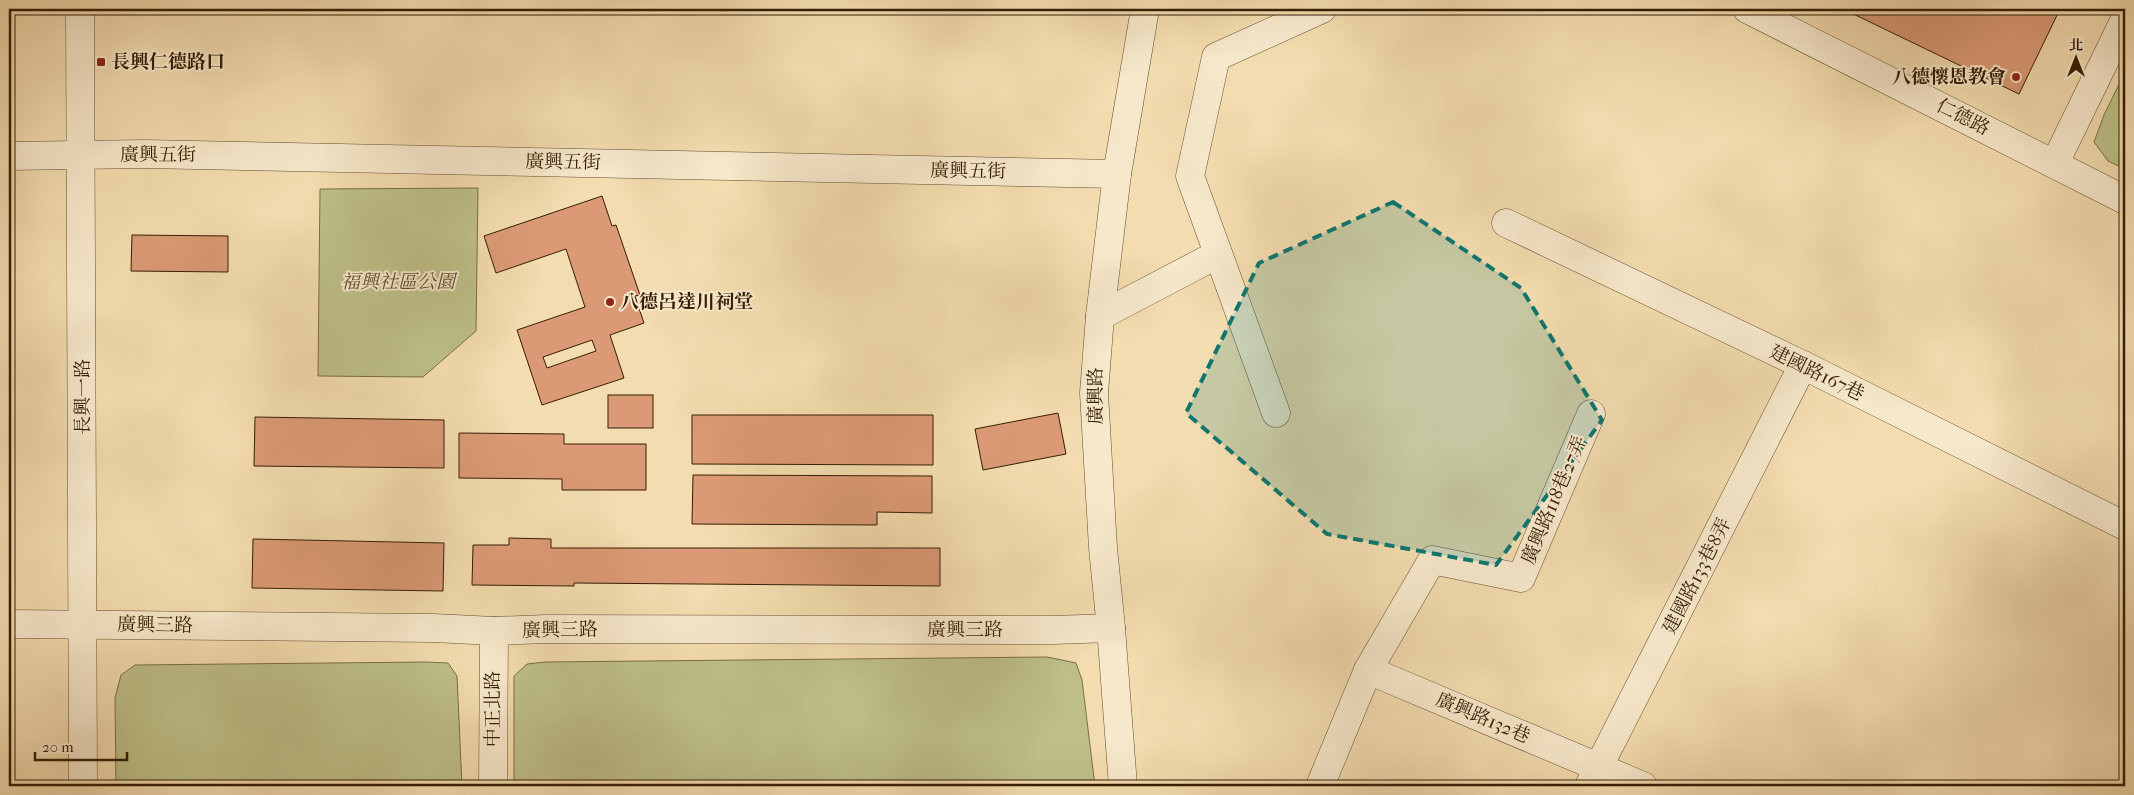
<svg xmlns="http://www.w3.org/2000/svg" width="2134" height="795" font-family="'IM FELL French Canon','Noto Serif TC',serif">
<rect width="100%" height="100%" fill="#f3dcaf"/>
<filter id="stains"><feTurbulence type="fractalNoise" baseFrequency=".004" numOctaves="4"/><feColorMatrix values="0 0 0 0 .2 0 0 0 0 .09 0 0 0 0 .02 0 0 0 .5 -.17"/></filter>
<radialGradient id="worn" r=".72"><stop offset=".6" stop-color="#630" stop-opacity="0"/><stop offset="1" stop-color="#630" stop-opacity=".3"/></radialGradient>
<g fill="#bebf88" stroke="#7a6e46">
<path d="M2125,72v97l-17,-8 -14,-19 10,-27z"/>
<path d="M478,188l-2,143 -53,46 -105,-1 2,-187z"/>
<path d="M1047,657l29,6 6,17 13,106h-581v-110l13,-12 18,-2z"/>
<path d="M425,662l23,1 9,13 5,110h-346l-1,-88 6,-23 14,-10z"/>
</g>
<g fill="#db9a75" stroke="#351e04" fill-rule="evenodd">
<rect x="9" y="9" width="3" height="113"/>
<path d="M1843,9h217l-41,85z"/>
<path d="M602,196l10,30 4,-1 24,70 -5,1 9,27 -34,12 14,43 -82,27 -25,-75 68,-23 -19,-58 -70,24 -12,-37zM592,340l4,11 -49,17 -4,-11z"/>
<path d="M132,235l96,1v36l-97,-1z"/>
<rect x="608" y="395" width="45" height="33"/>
<path d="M1058,413l8,41 -83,16 -8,-41z"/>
<path d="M692,415h241v50l-241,-1z"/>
<path d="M255,417l189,3v48l-190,-2z"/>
<path d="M459,433l105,1v10h82v46h-84v-11l-103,-1z"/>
<path d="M693,475l239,1v37l-55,-1v13l-185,-1z"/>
<path d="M509,538l42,1v9h389v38l-366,-3v3l-102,-1 1,-40h36z"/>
<path d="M253,539l191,4 -1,48 -191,-3z"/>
</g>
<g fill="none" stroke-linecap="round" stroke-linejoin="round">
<g stroke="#644e2f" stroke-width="29">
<g id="minor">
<path d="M80,9l3,777"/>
<path d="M1747,9l378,191"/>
<path d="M9,156l136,-2 972,20"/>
<path d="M2055,163l70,-144"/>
<path d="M1506,223l297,142 322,161"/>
<path d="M1100,316l118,-62"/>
<path d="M1276,413l-86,-237 26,-119 106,-48"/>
<path d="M9,624l425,4 60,3 52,-2 507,1 58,-2"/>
<path d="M1368,670l275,116"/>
<path d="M493,786l1,-155"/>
<path d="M1123,786l-12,-158 -8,-80 -9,-155 6,-77 17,-142 28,-165"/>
<path d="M1320,786l48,-116 64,-110 89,18 70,-164"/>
<path d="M1589,786l214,-421"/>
</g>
</g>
<use href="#minor" stroke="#f7e8cb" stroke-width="28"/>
</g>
<path fill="#0f766e" fill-opacity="0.2" stroke="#0f766e" stroke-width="4" stroke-dasharray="10 6" stroke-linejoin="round" d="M1393,202l128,86 81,132 -106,145 -169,-31 -141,-121 73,-150z"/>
<g fill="#8f2418" stroke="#f7e8cb" stroke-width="2">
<rect x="96" y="57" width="10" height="10" rx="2.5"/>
<circle cx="2016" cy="77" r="5"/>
<circle cx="610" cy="302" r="5"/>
</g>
<g text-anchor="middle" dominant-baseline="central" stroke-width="4" stroke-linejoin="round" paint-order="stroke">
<g font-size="19" font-weight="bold" fill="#351e04" stroke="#f7e8cb" text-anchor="start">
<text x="111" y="62">長興仁德路口</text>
<text x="2006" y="77" text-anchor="end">八德懷恩教會</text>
<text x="620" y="302">八德呂達川祠堂</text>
</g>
<g font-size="19" fill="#351e04" stroke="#f7e8cb">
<text transform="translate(1963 117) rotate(27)">仁德路</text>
<text x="158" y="155">廣興五街</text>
<text transform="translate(563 162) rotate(1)">廣興五街</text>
<text transform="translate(968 171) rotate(1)">廣興五街</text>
<text transform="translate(1817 373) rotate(26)">建國路167巷</text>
<text transform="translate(1096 396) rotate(-90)">廣興路</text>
<text transform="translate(83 397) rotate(-90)">長興一路</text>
<text transform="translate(1554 500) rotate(-67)">廣興路118巷27弄</text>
<text transform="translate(1697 576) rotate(-63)">建國路133巷8弄</text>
<text transform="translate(155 625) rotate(1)">廣興三路</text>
<text transform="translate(560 630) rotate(-1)">廣興三路</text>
<text x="965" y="630">廣興三路</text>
<text transform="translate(493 709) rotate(-90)">中正北路</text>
<text transform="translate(1483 718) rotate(23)">廣興路132巷</text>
</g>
<g font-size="19" font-style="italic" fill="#5e4e2c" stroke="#f7e8cb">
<text x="398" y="282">福興社區公園</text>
</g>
</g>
<rect width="2134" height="795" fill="none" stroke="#f3dcaf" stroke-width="30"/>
<rect x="10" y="10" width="2114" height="775" fill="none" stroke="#351e04" stroke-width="2.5"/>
<rect x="15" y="15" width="2104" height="765" fill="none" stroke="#351e04"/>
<g transform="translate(2076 58)" stroke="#f7e8cb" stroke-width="4" paint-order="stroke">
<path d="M0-4L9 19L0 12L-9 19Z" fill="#351e04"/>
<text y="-8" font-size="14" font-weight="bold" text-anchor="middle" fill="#351e04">北</text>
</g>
<path d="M35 752v8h92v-8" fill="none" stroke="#351e04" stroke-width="2.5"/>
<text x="42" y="752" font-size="15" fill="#351e04" stroke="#f7e8cb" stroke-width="4" paint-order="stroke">20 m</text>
<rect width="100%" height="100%" filter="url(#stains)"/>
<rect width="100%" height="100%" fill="url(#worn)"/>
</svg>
